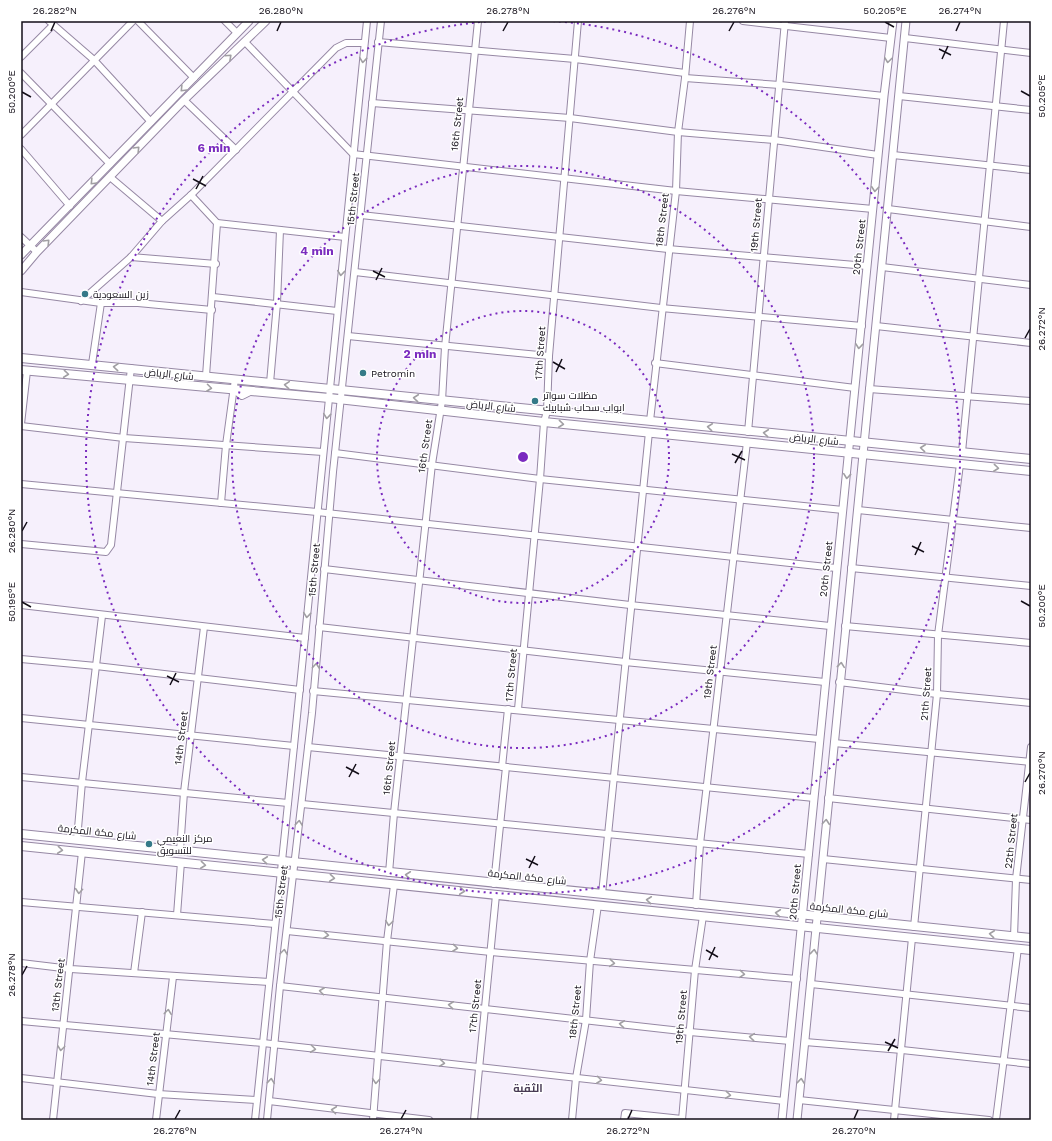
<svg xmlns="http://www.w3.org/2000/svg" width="1052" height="1141" font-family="'Work Sans',Cairo,sans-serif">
<rect width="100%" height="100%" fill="#f6f0fc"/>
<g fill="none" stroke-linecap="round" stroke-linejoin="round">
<g stroke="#9688a4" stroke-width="8">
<g id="minor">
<path d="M49,21l45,39 57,62"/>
<path d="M138,21l56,57"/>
<path d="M225,21l12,12"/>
<path d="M743,21l148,17"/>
<path d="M905,38l126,15"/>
<path d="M245,42l108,112 323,37 197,18"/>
<path d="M378,42l197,17 110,14"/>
<path d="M21,57l32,-32"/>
<path d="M21,73l89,91"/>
<path d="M685,78l95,7 104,11"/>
<path d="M899,96l132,14"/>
<path d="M184,100l52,50"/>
<path d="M372,103l198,15 108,14 96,8 104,15"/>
<path d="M21,135l112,-114"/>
<path d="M21,149l49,57"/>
<path d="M893,155l138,15"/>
<path d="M110,177l52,44"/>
<path d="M191,195l26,28 -11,153"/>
<path d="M888,209l143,18"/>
<path d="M361,215l307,34 199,17"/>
<path d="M217,223l128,14"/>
<path d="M21,237l16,15"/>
<path d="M131,257l85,7"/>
<path d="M882,267l149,18"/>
<path d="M355,272l306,36 201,18"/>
<path d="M21,292l80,11h37l74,7"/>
<path d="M213,297l124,14"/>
<path d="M81,301l50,-44 31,-36 29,-26 145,-147 10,-5h18"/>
<path d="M876,326l155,17"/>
<path d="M348,336l201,20"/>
<path d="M655,363l200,25"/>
<path d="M92,364l9,-61"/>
<path d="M270,383l7,-80 3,-73"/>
<path d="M869,389l162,12"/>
<path d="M234,390l8,6 10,-5"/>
<path d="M650,421l26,-230 2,-59 7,-54 5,-57"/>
<path d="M21,424l6,-53"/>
<path d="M21,426l103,12 199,14"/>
<path d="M748,432l37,-411"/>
<path d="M962,452l42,-431"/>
<path d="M335,453l205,26 303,31"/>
<path d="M21,484l296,28 519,56"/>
<path d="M221,503l5,-58 9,-66"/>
<path d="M858,510l173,18"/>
<path d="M21,544l85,8 5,-7 20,-177"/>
<path d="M851,568l180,18"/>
<path d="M324,569l306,36 200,21"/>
<path d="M21,605l284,33"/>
<path d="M845,626l186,17"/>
<path d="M319,627l306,35 200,20"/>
<path d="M21,659l75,7 204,24"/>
<path d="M839,682l98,12 94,9"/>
<path d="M313,691l506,48"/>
<path d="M518,709l22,-230 4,-57 3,-11 2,-55 29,-335"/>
<path d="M21,718l273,28"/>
<path d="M834,743l197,19"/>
<path d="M308,747l506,51"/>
<path d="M502,767l6,-58"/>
<path d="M21,777l267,26"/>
<path d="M828,798l203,22"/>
<path d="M302,804l507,50"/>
<path d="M77,840l5,-58 20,-166"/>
<path d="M180,851l4,-59 20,-165"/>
<path d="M823,859l208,21"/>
<path d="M389,873l5,-60 38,-349 10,-63 3,-54 33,-326"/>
<path d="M494,884l12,-117"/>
<path d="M602,894l47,-462"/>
<path d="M21,902l254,22"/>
<path d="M696,905l4,-61 47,-402"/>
<path d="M177,915l4,-53"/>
<path d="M914,927l23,-233 1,-59 22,-171"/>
<path d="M287,931l204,21 306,27"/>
<path d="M1014,937l2,-58 15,-132"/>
<path d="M21,963l50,6 198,13"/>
<path d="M134,973l8,-61"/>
<path d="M811,984l220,24"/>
<path d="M280,986l410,46 100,9"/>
<path d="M21,1021l242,22 521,58"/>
<path d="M805,1042l97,8 129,14"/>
<path d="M21,1078l137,16 99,6"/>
<path d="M799,1100l190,20"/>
<path d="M269,1101l160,19"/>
<path d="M53,1120l29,-268"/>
<path d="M156,1120l17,-143"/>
<path d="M255,1120l39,-374 73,-725"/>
<path d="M267,1120l13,-134 32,-273 21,-241 48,-451"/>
<path d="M373,1120l14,-179 7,-56"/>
<path d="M474,1120l22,-225"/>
<path d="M572,1120l4,-42 10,-58 4,-59 8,-56"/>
<path d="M624,1120l1,-7 57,6"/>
<path d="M682,1120l13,-150 8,-54"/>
<path d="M894,1120l18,-182"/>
<path d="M996,1120l22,-172"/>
</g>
</g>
<g stroke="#9688a4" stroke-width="9">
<g id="tertiary">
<path d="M21,255l228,-234"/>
<path d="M21,271l16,-19 147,-152 82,-79"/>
<path d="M782,1120l102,-1024 9,-75"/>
<path d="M797,1120l109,-1099"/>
</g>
</g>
<g stroke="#9688a4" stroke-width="10">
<g id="secondary">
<path d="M21,358l1010,101"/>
<path d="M21,370l308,28 215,24 487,49"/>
<path d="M21,834l1010,104"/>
<path d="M21,846l1010,104"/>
</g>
</g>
<use href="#minor" stroke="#fff" stroke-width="6"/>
<use href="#tertiary" stroke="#fff" stroke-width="7"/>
<use href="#secondary" stroke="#fff" stroke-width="8"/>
</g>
<defs><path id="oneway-chevron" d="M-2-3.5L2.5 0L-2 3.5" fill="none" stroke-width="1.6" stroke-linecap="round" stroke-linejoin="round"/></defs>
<g stroke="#a19fa3">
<use href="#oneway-chevron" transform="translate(229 57) rotate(-43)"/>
<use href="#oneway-chevron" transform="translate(363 60) rotate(96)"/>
<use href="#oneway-chevron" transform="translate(888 60) rotate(97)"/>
<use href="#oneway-chevron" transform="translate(183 89) rotate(134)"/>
<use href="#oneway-chevron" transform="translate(137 149) rotate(-46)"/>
<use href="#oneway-chevron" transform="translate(93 182) rotate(134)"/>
<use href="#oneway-chevron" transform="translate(875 189) rotate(95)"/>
<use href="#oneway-chevron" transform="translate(47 242) rotate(-46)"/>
<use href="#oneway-chevron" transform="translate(341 273) rotate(96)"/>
<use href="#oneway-chevron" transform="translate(859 346) rotate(96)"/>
<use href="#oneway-chevron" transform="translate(116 367) rotate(-175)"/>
<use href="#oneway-chevron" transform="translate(66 374) rotate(6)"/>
<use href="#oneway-chevron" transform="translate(287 385) rotate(-175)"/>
<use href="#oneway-chevron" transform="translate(209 388) rotate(7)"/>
<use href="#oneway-chevron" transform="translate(416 398) rotate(-174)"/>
<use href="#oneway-chevron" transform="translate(327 416) rotate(96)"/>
<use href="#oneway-chevron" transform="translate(561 424) rotate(6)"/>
<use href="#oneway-chevron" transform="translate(710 427) rotate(-174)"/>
<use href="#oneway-chevron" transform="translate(766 433) rotate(-174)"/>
<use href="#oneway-chevron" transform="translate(923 448) rotate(-174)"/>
<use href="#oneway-chevron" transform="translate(996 468) rotate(6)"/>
<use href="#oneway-chevron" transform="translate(847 476) rotate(96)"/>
<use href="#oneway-chevron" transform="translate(307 615) rotate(96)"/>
<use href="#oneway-chevron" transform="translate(841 665) rotate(-84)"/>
<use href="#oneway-chevron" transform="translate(316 666) rotate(-85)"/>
<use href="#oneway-chevron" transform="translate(826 822) rotate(-85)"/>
<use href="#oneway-chevron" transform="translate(299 823) rotate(-84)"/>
<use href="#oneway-chevron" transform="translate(60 850) rotate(6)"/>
<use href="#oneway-chevron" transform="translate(265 860) rotate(-174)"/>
<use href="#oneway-chevron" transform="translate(203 865) rotate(6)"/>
<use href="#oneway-chevron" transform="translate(408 875) rotate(-174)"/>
<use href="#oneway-chevron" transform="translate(332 878) rotate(6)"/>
<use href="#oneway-chevron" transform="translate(79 891) rotate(95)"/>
<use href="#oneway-chevron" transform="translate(462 891) rotate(6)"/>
<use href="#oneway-chevron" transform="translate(649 900) rotate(-174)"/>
<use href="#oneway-chevron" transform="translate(778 913) rotate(-174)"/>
<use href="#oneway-chevron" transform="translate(389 923) rotate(97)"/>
<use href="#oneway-chevron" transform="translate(992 934) rotate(-174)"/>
<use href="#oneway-chevron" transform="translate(326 935) rotate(6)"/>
<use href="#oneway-chevron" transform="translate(455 948) rotate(6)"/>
<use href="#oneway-chevron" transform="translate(284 952) rotate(-83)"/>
<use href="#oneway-chevron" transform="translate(814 952) rotate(-84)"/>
<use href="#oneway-chevron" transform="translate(612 963) rotate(5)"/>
<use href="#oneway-chevron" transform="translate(742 974) rotate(5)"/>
<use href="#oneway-chevron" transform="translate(322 991) rotate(-173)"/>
<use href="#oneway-chevron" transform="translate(451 1005) rotate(-174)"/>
<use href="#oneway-chevron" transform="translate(168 1012) rotate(-83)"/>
<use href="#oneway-chevron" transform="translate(622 1024) rotate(-174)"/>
<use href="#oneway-chevron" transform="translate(752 1037) rotate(-175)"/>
<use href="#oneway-chevron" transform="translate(61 1048) rotate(97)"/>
<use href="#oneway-chevron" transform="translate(313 1049) rotate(7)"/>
<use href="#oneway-chevron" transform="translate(442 1063) rotate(6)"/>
<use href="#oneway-chevron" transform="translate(599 1080) rotate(7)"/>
<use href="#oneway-chevron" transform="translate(271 1081) rotate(-84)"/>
<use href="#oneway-chevron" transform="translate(376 1081) rotate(94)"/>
<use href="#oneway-chevron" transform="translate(801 1081) rotate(-84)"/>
<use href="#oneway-chevron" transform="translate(728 1095) rotate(6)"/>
<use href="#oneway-chevron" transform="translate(334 1110) rotate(-173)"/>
</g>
<path fill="none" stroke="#130e18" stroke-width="1.5" d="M885,22l9,5M51,31l4,-9M277,31l4,-9M503,31l5,-9M729,31l5,-9M956,31l4,-9M939,49l12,6M942,59l6,-13M1021,91l9,5M22,92l9,5M193,179l13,7M196,189l7,-13M373,271l12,6M376,280l6,-12M1025,338l5,-9M553,362l12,7M556,372l6,-13M732,454l13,6M735,463l7,-12M22,531l5,-9M912,546l12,6M915,555l6,-13M1021,601l9,5M22,602l9,5M167,676l12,6M170,685l6,-12M346,767l13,7M349,777l7,-13M1025,782l5,-9M526,859l12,6M529,868l6,-12M706,950l12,7M709,960l6,-13M22,975l5,-9M885,1042l13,6M888,1051l7,-12M175,1119l5,-9M401,1119l5,-9M628,1119l4,-9M854,1119l4,-9"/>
<g fill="none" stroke="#7b2cbf" stroke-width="2" stroke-dasharray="2 4">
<circle cx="523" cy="457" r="146"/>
<circle cx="523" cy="457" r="291"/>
<path d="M553 21A437 437 0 1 1 493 21"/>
</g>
<g fill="#357a88" stroke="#fff" stroke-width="1.5">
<circle cx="85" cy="294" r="4"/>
<circle cx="363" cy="373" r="4"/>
<circle cx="535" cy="401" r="4"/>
<circle cx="149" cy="844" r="4"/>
</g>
<g text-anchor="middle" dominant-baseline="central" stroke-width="3" stroke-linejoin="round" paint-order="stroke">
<g font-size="10" fill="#130e18" stroke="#fff">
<text transform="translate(457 124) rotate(-84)">16th Street</text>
<text transform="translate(353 199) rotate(-84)">15th Street</text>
<text transform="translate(662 220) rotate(-83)">18th Street</text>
<text transform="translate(756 225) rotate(-85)">19th Street</text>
<text transform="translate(859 247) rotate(-84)">20th Street</text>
<text transform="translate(540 353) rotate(-86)">17th Street</text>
<text transform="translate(169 374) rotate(6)">شارع الرياض</text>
<text transform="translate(491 406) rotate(6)">شارع الرياض</text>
<text transform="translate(814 439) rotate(6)">شارع الرياض</text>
<text transform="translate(425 446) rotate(-82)">16th Street</text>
<text transform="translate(826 569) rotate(-84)">20th Street</text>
<text transform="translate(314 570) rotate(-85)">15th Street</text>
<text transform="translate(710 672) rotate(-83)">19th Street</text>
<text transform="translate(511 675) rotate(-85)">17th Street</text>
<text transform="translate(926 694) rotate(-86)">21th Street</text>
<text transform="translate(181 738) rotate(-83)">14th Street</text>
<text transform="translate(389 768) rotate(-84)">16th Street</text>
<text transform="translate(97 832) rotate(6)">شارع مكة المكرمة</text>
<text transform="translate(1011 841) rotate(-84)">22th Street</text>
<text transform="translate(527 877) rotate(6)">شارع مكة المكرمة</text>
<text transform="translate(281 892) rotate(-83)">15th Street</text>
<text transform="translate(795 892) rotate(-85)">20th Street</text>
<text transform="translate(849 910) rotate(6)">شارع مكة المكرمة</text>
<text transform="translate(58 985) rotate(-83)">13th Street</text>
<text transform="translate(475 1006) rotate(-84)">17th Street</text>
<text transform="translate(575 1012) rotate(-84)">18th Street</text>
<text transform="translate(681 1017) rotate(-85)">19th Street</text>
<text transform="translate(153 1059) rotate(-83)">14th Street</text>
</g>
<g font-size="10" fill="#130e18" stroke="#fff" text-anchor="start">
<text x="93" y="294">زين السعودية</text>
<text x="371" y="373">Petromin</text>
<text x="543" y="395">مظلات سواتر<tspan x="543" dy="12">ابواب سحاب شبابيك</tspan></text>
<text x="157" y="838">مركز النعيمي<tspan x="157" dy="12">للتسويق</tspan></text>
</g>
<g font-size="11" font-weight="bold" fill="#483b54" stroke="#fff">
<text x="528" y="1088">الثقبة</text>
</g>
</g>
<circle cx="523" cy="457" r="6" fill="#7b2cbf" stroke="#fff" stroke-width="2"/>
<g font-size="12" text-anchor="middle" font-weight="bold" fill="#7b2cbf" stroke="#fff" stroke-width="3" stroke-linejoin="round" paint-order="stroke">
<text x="214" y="152">6 min</text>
<text x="317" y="255">4 min</text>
<text x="420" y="358">2 min</text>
</g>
<rect width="1052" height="1141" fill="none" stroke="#ffffff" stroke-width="44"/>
<rect x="22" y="22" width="1008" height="1097" fill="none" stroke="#130e18" stroke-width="1.5"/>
<g font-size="10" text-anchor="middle" fill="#130e18">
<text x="55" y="14">26.282°N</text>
<text x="281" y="14">26.280°N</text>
<text x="508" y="14">26.278°N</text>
<text x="734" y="14">26.276°N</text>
<text x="885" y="14">50.205°E</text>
<text x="960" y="14">26.274°N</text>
<text transform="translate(11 92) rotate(-90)" y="4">50.200°E</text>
<text transform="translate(1041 96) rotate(-90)" y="4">50.205°E</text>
<text transform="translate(1041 329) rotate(-90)" y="4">26.272°N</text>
<text transform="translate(11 531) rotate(-90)" y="4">26.280°N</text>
<text transform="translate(11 602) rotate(-90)" y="4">50.195°E</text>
<text transform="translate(1041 606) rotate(-90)" y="4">50.200°E</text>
<text transform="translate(1041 773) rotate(-90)" y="4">26.270°N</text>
<text transform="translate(11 975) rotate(-90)" y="4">26.278°N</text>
<text x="175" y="1134">26.276°N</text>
<text x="401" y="1134">26.274°N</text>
<text x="628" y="1134">26.272°N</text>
<text x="854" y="1134">26.270°N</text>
</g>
</svg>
